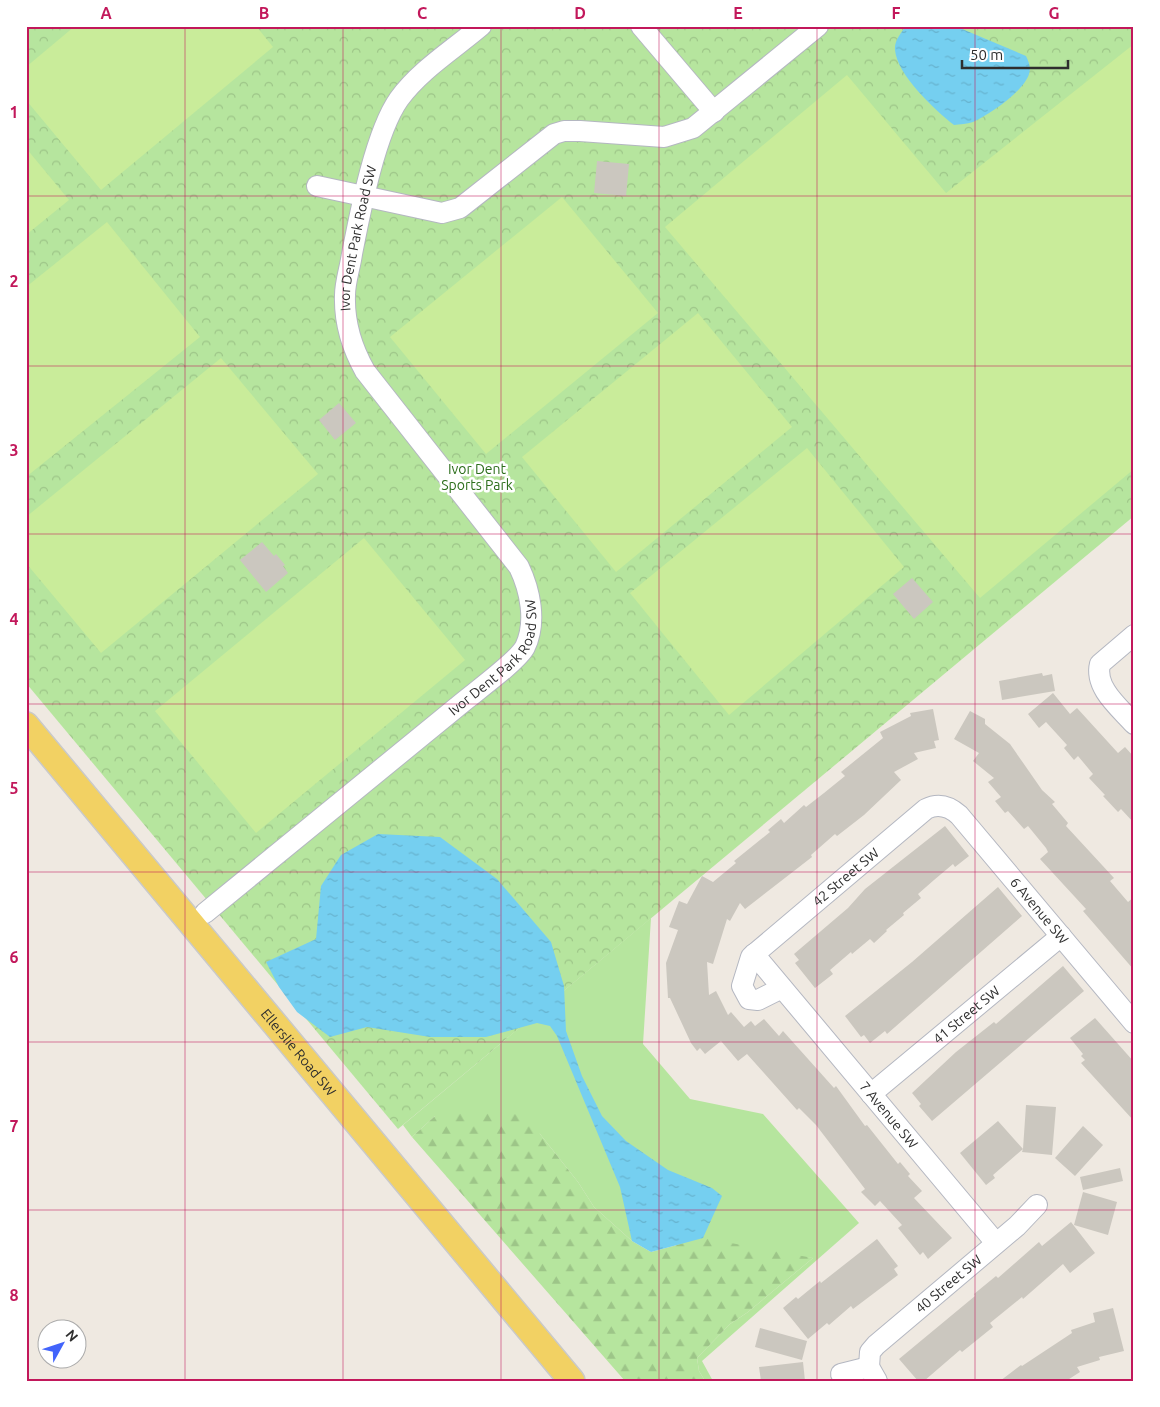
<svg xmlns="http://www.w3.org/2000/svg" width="1160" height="1407" font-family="Ubuntu,sans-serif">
<defs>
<pattern id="forest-firs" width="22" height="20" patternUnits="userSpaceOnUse" patternTransform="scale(1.25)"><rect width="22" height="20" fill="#b6e59e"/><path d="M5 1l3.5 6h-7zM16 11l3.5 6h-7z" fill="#9dc588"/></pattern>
<pattern id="park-crowns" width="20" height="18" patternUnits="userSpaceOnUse" patternTransform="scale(1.25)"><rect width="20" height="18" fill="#b6e59e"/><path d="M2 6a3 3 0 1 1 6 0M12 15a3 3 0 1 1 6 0" fill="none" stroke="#9dc588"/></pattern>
<pattern id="water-ripples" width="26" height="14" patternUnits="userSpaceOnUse" patternTransform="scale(1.25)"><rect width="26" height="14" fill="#75cff0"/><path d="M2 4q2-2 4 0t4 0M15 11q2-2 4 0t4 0" fill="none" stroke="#66b2ce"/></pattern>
</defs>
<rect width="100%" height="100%" fill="#efe9e1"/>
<path fill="#b6e59e" d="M651,918l-8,126 47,55 73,15 96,109 -157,138 11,20h-8l-6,-10 -2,-13 33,-34 18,-12 65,-54 -181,-17 -38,-34 -16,-25 -38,-48 -105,-18 -23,21 -9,-12z"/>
<path fill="url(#forest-firs)" d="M484,1109l31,5 25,20 38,48 16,25 38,34 19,11 52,-14 110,20 -65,54 -18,12 -33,34 2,13 6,10h-80l-213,-244 23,-21z"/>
<path fill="url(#park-crowns)" d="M26,26h1108v490l-736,613 -372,-446z"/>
<g fill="#c9ec9a">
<path d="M75,26h181l17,21 -172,143 -75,-90v-33z"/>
<path d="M1134,44v425l-154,129 -315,-371 182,-152 99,118z"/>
<path d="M26,148l43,52 -43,35z"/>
<path d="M562,197l96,116 -172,141 -96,-117z"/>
<path d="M107,222l93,115 -174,140v-190z"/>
<path d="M698,313l94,114 -176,145 -94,-115z"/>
<path d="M221,358l97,116 -217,179 -75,-90v-46z"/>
<path d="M807,448l97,119 -175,148 -99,-122z"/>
<path d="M364,538l101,122 -209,173 -101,-122z"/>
</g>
<g fill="url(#water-ripples)">
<path d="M906,26h49l71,30c3,6 5,12 3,18 -5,17 -40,41 -56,48 -6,2 -13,2 -19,3 -19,-15 -57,-50 -59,-75 -1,-9 6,-17 11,-24z"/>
<path d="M378,834l62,3 57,42 54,63 13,44 2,45 16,45 20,40 24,25 42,29 44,18 10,8 -19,42 -52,14 -19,-11 -12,-54 -63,-151 -7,-10 -13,-3 -51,14h-56l-63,-10 -37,10 -33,-25 -18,-25 -13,-25 50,-23 5,-53 20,-31z"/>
</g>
<g fill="#cbc7bf">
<path d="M597,161l32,3 -3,32 -32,-3z"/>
<path d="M339,403l17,20 -21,17 -16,-20z"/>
<path d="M262,542l12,14 2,-2 9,11 -2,1 5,7 -22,19 -26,-32z"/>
<path d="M912,578l21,24 -19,17 -21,-25z"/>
<path d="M1042,673l1,3 9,-2 3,17 -53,9 -3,-19z"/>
<path d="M1053,693l17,21 7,-6 41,45 7,-6 9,10v66l-13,-14 -3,3 -15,-16 2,-1 -16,-17 4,-4 -15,-18 -4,4 -10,-12 3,-3 -21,-23 -7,6 -11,-14z"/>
<path d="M933,709l6,31 -5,1 2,7 -22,5 4,6 -24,13 7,8 -37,35 -27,21 -2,-2 -24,21 1,2 -67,52 -5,-6 -10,18 -3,-2 -14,45 -6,-2 2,33 7,-4 12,24 3,-3 13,15 7,-6 4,5 9,-7 15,17 4,-5 51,57 2,-2 29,40 2,-1 31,39 2,-2 10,12 -2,2 14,15 -8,7 38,40 -24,21 -5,-7 -3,3 -22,-27 4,-3 -22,-24 -5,5 -14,-14 4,-3 -49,-64 -17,-17 -2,2 -50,-56 -9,7 -17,-20 -16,13 -5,-6 -3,3 -6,-8 -21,-45h-2l-2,-35 12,-33 -9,-3 10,-26 8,3 15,-28 11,6 23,-19 -2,-2 36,-29 -2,-2 13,-11 3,4 20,-18 2,2 18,-14 21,-17 -4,-4 42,-34 -3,-6 31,-16 -1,-3z"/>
<path d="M970,711l15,8v5l25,20 32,46 13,12 -3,2 16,19 -2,3 48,52 -4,3 18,21 6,-5v73l-51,-59 3,-2 -46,-50 8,-7 -2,-4 -18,-22 -4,3 -16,-18 -3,2 -10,-12 6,-4 -13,-15 6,-4 -21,-17 6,-8 -25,-14z"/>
<path d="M945,826l24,30 -14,11 -2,-3 -19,16 -16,14 3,4 -18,15 1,2 -18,15 1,1 -13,12 -4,-4 -18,15 -1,-2 -21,18 3,4 -18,14 -20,-25 4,-3 -5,-6 54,-46 17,-19z"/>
<path d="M998,887l24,29 -135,118 -2,-3 -15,12 -6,-8 -3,2 -16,-21 67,-54z"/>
<path d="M1063,966l21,25 -152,130 -13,-15 2,-2 -9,-11 44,-41 38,-30 2,2z"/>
<path d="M1095,1018l39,44v59l-53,-58 4,-3 -4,-4 2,-2 -13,-16z"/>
<path d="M1026,1105l30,2 -4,48 -30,-3 1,-3 -30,26 2,3 -9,7 -26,-32 38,-32 25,28z"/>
<path d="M1083,1126l20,19 -28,31 -20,-18z"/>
<path d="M1120,1168l3,13 -40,9 -3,-13z"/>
<path d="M1083,1192l34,10 -9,33 -34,-10z"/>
<path d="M1071,1222l24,31 -25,20 -7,-9 -40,35 -1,-2 -32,26 3,4 -31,25 -2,-2 -36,31h-6l-19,-22 76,-63 -1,-2 22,-18 2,2 41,-36 3,4z"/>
<path d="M877,1239l21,27 -4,3 4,6 -45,34 -2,-3 -22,19 -2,-2 -19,16 -25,-31 13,-11 2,2 22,-18 1,2z"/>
<path d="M1113,1308l11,43 -25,6 1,3 -23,7 3,5 -14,9h-66l21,-16 1,1 50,-33 -1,-3 24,-8 -2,-9z"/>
<path d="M760,1328l47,13 -5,19 -47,-13z"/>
<path d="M803,1362l2,19h-44l-2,-14z"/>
</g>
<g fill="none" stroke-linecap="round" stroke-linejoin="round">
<g stroke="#b4b7c1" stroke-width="22">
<g id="minor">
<path d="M641,26l73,86"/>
<path d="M317,186l125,27 18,-5 94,-74 10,-3h16l84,6 29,-9 125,-102"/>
<path d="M1134,635l-34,29c-6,24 20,44 34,60"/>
<path id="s1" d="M205,913c84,-69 168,-137 252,-206 15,-13 60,-45 68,-60 12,-25 5,-57 -6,-80l-154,-196c-13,-23 -21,-48 -20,-76 0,-13 5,-27 7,-41 8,-41 23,-121 47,-155 21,-29 55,-50 82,-73"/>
<path id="s2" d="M754,954l242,289"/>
<path id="s3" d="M782,988l-24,12 -9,-1 -7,-13 9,-29 175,-148c12,-6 23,-3 33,6l175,208"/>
<path id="s4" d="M871,1094l190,-158"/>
<path id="s5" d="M869,1367l1,-15 6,-7 141,-119 20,-21"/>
<path d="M841,1374l28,-7 8,14"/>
</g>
</g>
<g stroke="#c9c9c9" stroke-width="28">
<g id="major">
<path id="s6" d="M26,725l546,656"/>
</g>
</g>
<use href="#minor" stroke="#fff" stroke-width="20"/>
<use href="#major" stroke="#f2d163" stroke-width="25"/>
</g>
<path fill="none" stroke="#c2185b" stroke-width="1" stroke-opacity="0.55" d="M185,26v1355M343,26v1355M501,26v1355M659,26v1355M817,26v1355M975,26v1355M26,196h1108M26,366h1108M26,534h1108M26,704h1108M26,872h1108M26,1042h1108M26,1210h1108"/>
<g text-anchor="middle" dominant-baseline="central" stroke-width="5" stroke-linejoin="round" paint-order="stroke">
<g font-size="14" fill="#2e2e2e" stroke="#fff">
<text stroke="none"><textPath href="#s1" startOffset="886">Ivor Dent Park Road SW</textPath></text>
<text stroke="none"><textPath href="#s1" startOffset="391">Ivor Dent Park Road SW</textPath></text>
<text stroke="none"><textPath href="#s3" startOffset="205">42 Street SW</textPath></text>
<text stroke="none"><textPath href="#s3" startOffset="471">6 Avenue SW</textPath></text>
<text stroke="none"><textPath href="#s4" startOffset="124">41 Street SW</textPath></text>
<text stroke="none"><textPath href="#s6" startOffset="426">Ellerslie Road SW</textPath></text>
<text stroke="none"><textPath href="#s2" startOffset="210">7 Avenue SW</textPath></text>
<text stroke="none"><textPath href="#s5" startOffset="119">40 Street SW</textPath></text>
</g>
<g font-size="14" fill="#2c6e1b" stroke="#fff">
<text x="477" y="469">Ivor Dent<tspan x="477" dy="16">Sports Park</tspan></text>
</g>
</g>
<rect width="1160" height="1407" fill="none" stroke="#ffffff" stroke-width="55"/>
<g transform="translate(62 1344) rotate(50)"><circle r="24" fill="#ffffff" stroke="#ababab"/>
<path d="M0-4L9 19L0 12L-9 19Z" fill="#4264fb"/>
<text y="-8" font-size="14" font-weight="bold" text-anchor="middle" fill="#2e2e2e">N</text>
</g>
<path d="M962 60v8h106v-8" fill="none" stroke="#2e2e2e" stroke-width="2.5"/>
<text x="970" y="60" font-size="15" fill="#2e2e2e" stroke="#ffffff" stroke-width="4" paint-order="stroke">50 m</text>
<rect x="28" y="28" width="1104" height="1352" fill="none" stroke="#c2185b" stroke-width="2"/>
<g font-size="16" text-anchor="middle" font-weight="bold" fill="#c2185b">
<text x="106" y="19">A</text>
<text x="264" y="19">B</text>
<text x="422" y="19">C</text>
<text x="580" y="19">D</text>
<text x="738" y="19">E</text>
<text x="896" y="19">F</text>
<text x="1054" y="19">G</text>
<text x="14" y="118">1</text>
<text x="14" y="287">2</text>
<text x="14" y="456">3</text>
<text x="14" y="625">4</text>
<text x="14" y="794">5</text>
<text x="14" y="963">6</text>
<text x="14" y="1132">7</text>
<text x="14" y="1301">8</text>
</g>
</svg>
